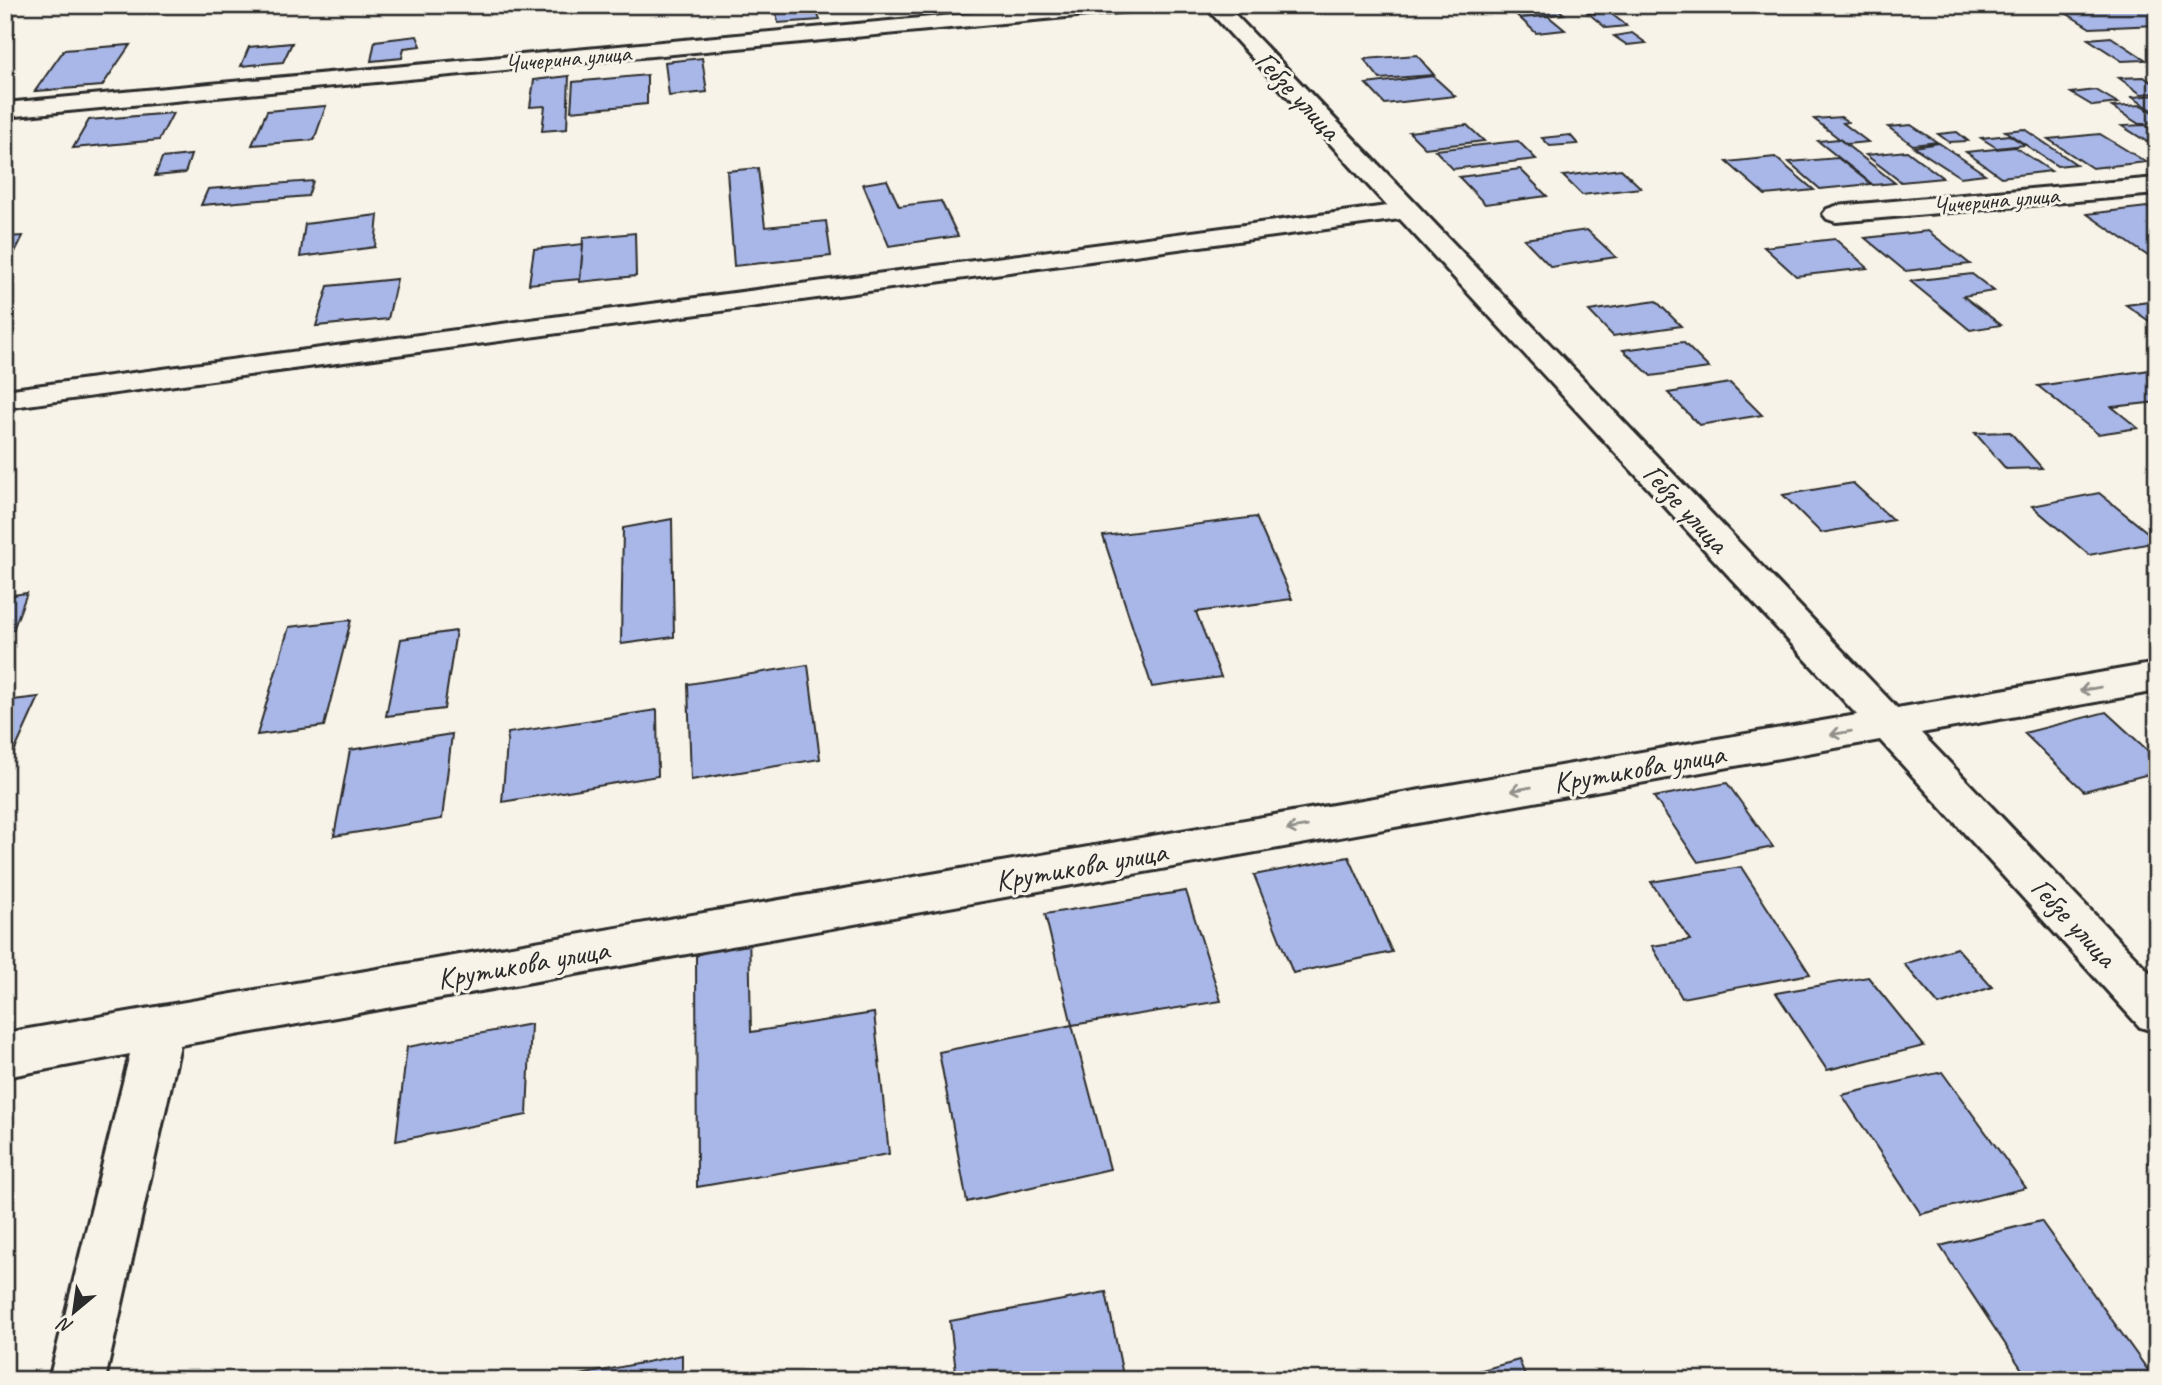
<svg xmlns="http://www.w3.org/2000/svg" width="2162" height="1385" font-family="Caveat,sans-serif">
<rect width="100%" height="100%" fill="#f7f3e8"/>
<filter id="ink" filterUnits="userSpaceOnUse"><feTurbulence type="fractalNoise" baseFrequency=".0143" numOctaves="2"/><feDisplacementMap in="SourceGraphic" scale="14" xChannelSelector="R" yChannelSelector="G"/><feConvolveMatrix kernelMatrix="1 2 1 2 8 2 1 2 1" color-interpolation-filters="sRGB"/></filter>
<g filter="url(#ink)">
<g fill="#a8b7e7" stroke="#2b2b2b" stroke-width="2">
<path d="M775,5h39l6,15 -42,3z"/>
<path d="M913,5h48l2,5 -45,4z"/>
<path d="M1505,5h48l11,9 -44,4z"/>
<path d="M1579,5h60l-53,6z"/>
<path d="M2139,5l18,10v10l-67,3 -34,-21z"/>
<path d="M1609,12l18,14 -21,2 -18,-15z"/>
<path d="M1548,16l17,14 -29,3 -16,-15z"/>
<path d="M1632,33l14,10 -19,2 -13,-9z"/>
<path d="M417,36l4,10 -17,2 -2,10 -31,3 4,-20z"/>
<path d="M2111,37l35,23 -24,1 -34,-22z"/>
<path d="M292,43l-9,19 -42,4 8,-19z"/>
<path d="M130,45l-28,41 -67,5 29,-41z"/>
<path d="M1417,55l17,20 -54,4 -16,-20z"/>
<path d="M702,58l5,34 -38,4 -4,-34z"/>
<path d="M647,75v29l-76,7 2,-29z"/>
<path d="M569,76l-2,53 -25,2 3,-25 -15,1 4,-27z"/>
<path d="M1433,76l22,20 -70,8 -19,-20z"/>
<path d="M2144,77l13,9v7l-16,1 -22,-16z"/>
<path d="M2096,90l22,13 -25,3 -22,-13z"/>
<path d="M2157,95v18l-25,-16z"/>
<path d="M2141,105l16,10v8l-18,1 -27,-17z"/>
<path d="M326,106l-12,34 -62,5 15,-34z"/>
<path d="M173,113l-14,27 -86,8 16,-28z"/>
<path d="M1841,117l7,5 -5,1 25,19 -22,2 -32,-25z"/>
<path d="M1467,125l17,16 -59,7 -16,-16z"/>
<path d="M1911,125l26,17 -24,3 -25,-18z"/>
<path d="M2145,125l12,7v16l-35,-22z"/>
<path d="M2024,129l52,35 -19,2 -52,-35z"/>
<path d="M1957,132l11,9 -19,1 -11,-8z"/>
<path d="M2100,134l46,28 -54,6 -44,-29z"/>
<path d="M1570,135l8,9 -28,2 -8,-8z"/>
<path d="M2009,135l16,10 -28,3 -16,-10z"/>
<path d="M1839,139l56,44 -22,2 -55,-44z"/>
<path d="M1518,141l18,18 -83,10 -18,-19z"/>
<path d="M1939,143l46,31 -25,3 -46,-30z"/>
<path d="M2015,147l36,24 -50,6 -35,-25z"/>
<path d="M1907,151l36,27 -42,4 -35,-27z"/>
<path d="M191,155l-6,18 -30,3 7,-18z"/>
<path d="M1775,157l39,33 -49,5 -38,-33z"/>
<path d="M1838,158l33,26 -51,5 -31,-27z"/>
<path d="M758,168l7,59 61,-6 5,35 -97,10 -7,-95z"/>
<path d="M1520,169l27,27 -62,8 -26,-27z"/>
<path d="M1621,169l20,19 -59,7 -19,-19z"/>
<path d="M887,180l12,26 42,-5 17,35 -69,10 -26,-62z"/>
<path d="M313,181l-5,15 -107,9 7,-16z"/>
<path d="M2147,207l10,7v41l-9,1 -61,-42z"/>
<path d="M378,215l-3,32 -75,10 5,-33z"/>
<path d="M1587,230l29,27 -65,10 -27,-28z"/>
<path d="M1928,231l42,33 -65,7 -40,-33z"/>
<path d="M635,233l1,43 -56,6 3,-44z"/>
<path d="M23,236l-18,36v-35z"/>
<path d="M1835,239l33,29 -72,8 -32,-29z"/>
<path d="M583,244l-3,35 -51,5 5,-35z"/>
<path d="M1972,274l22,17 -31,5 38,29 -31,5 -60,-49z"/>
<path d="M397,279l-9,40 -72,7 12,-40z"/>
<path d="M1656,301l25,25 -68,10 -24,-25z"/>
<path d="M2157,301v19l-8,1 -23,-16z"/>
<path d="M1683,342l26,26 -58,8 -28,-26z"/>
<path d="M2157,369v33l-45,5 26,21 -40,6 -60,-48z"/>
<path d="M1730,383l32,32 -63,10 -31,-32z"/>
<path d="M2010,432l32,36 -36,1 -31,-36z"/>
<path d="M1853,483l40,37 -72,13 -38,-38z"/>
<path d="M2099,493l58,47v2l-68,13 -57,-49z"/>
<path d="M1256,517l36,82 -96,13 25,65 -69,10 -49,-151z"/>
<path d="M672,519l2,118 -53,7 2,-116z"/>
<path d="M27,593l-14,37 -8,1v-35z"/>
<path d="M351,620l-27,106 -67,9 32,-108z"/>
<path d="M456,631l-12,78 -58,7 15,-77z"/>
<path d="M808,665l12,94 -129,21 -3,-96z"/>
<path d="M39,697l-34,75v-71z"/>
<path d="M657,710l1,66 -156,26 6,-69z"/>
<path d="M2106,712l51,47v13l-73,19 -60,-58z"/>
<path d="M452,734l-10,85 -108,17 16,-86z"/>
<path d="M1727,783l46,64 -75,15 -44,-65z"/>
<path d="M1349,857l43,95 -99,21 -39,-98z"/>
<path d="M1741,867l69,107 -128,24 -30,-52 38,-6 -39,-58z"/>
<path d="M1186,891l35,110 -149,24 -27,-111z"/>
<path d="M749,927l2,105 123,-19 15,141 -192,33 -1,-231z"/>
<path d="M1957,948l35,39 -53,18 -35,-41z"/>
<path d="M1868,977l56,69 -97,24 -51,-77z"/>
<path d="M531,1024l-4,91 -131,26 11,-94z"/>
<path d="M1072,1025l38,144 -143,33 -28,-150z"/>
<path d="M1942,1072l84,116 -105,26 -79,-119z"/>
<path d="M2041,1221l114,159h-126l-89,-134z"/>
<path d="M1106,1292l18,88h-167l-7,-59z"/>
<path d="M682,1355v25h-107v-4z"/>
<path d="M1519,1360l8,20h-82z"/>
</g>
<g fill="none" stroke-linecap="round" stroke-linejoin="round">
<g stroke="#2b2b2b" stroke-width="6">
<g id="minor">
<path d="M1061,5h79l-10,6 -1125,106v-14z"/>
<path d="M1204,5h22l671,703 260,-45v28l-236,42 236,247v52l-17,-5 -260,-287 -1700,305 -75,335h-56l81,-326 -125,23v-44l1852,-318 -457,-496 -1395,189v-18l1382,-184z"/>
<path d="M2157,178v16l-321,28 -9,-3 -4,-5 4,-5 9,-3z"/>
</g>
</g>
<use href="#minor" fill="#f7f3e8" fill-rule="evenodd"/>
</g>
<defs><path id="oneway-shaft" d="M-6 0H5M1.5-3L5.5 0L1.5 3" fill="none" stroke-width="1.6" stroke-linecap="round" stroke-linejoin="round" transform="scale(1.75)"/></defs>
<g stroke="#918f8a">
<use href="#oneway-shaft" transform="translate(2090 689) rotate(170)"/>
<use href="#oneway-shaft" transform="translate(1841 733) rotate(170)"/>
<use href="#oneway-shaft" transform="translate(1521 789) rotate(170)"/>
<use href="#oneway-shaft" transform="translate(1297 828) rotate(170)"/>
</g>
</g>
<g text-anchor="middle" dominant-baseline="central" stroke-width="6" stroke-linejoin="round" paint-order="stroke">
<g font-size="24" fill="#2b2b2b" stroke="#f7f3e8">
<text transform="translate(568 58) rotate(-5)">Чичерина улица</text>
<text transform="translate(1996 200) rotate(-5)">Чичерина улица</text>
</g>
<g font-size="30" fill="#2b2b2b" stroke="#f7f3e8">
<text transform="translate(1298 95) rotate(47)">Гебзе улица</text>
<text transform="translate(1686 508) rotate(47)">Гебзе улица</text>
<text transform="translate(1639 768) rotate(-10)">Крутикова улица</text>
<text transform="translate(1081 866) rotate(-10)">Крутикова улица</text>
<text transform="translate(2074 922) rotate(47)">Гебзе улица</text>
<text transform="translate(523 964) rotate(-10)">Крутикова улица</text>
</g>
</g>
<rect width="2162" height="1385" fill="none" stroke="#f7f3e8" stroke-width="28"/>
<rect x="14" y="14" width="2134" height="1357" fill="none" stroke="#2b2b2b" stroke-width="2.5" filter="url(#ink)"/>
<g transform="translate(74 1312) rotate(209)" stroke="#f7f3e8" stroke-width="5" paint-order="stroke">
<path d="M0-5L12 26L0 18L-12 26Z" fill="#2b2b2b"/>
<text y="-10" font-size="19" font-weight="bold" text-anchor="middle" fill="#2b2b2b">N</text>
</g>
</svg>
